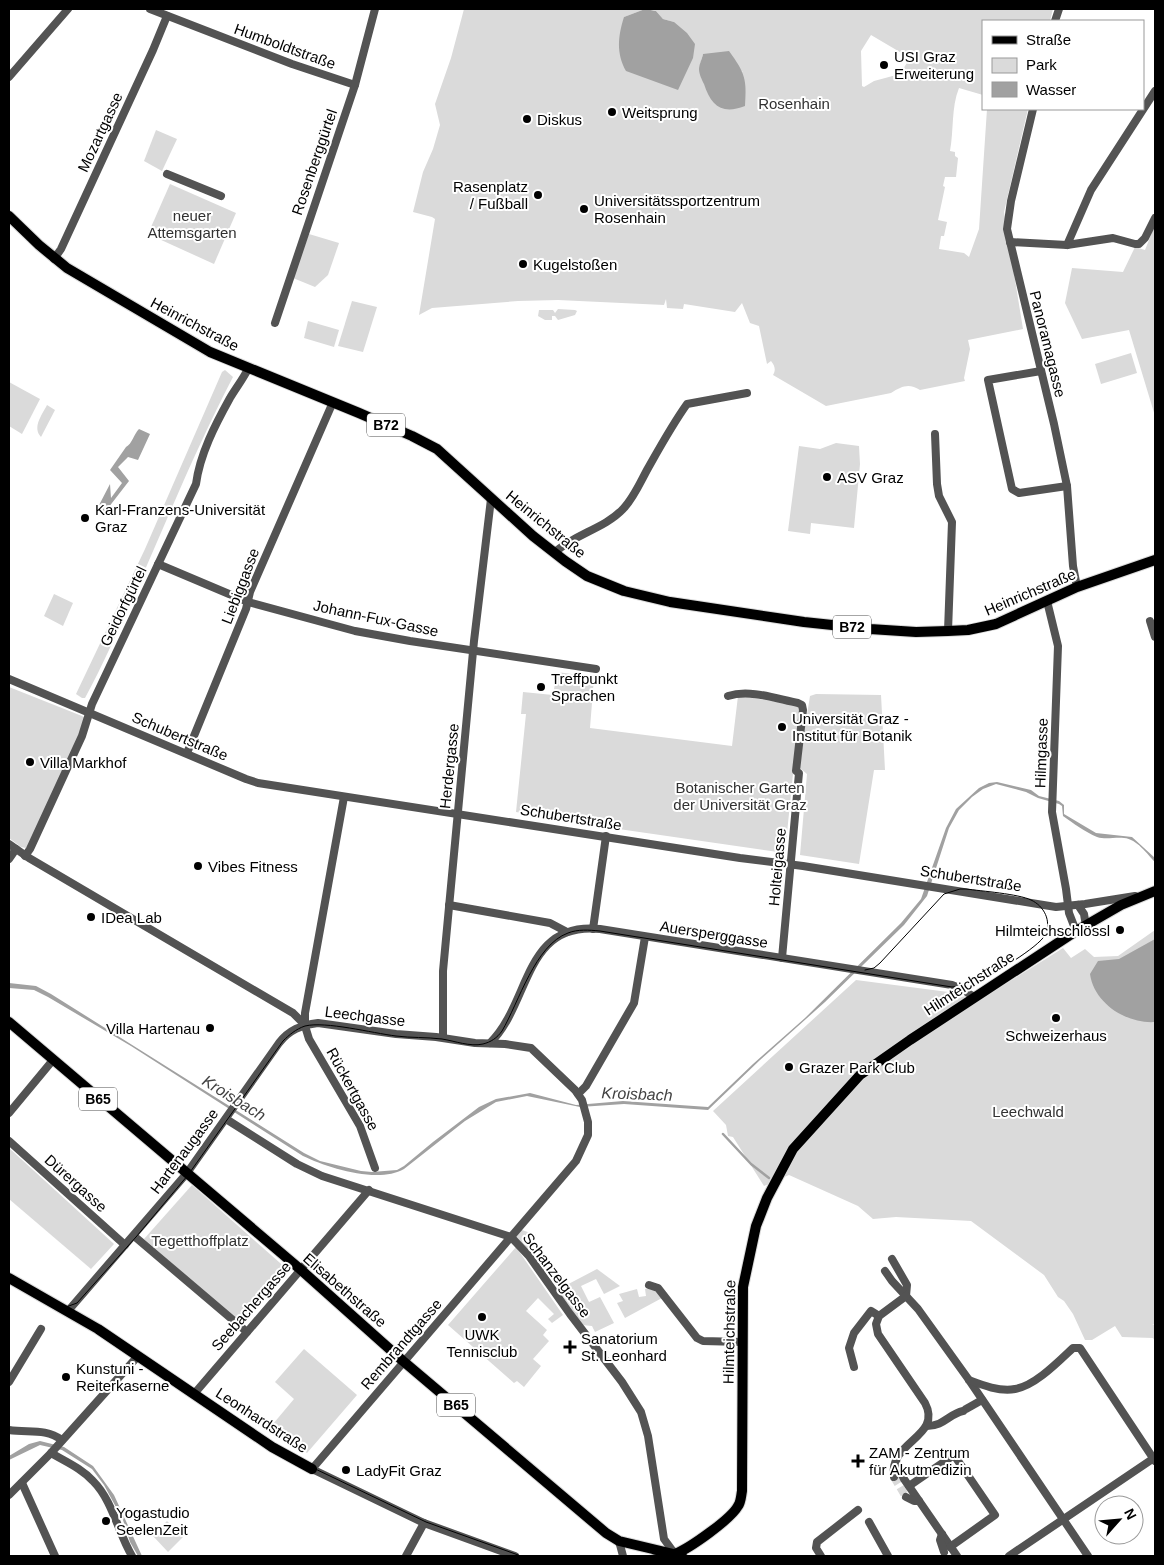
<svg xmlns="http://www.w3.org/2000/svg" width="1164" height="1565" font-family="Helvetica,sans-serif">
<rect width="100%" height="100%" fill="#fff"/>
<g fill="#dadada" fill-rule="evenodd">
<path d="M464,9h181l-21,8 50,5 -11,-3 -7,-8 -6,-2h403l-3,12h-67v74l-24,-7c-8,20 -5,42 -9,63l5,1v4l3,2 -2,19h-11l-2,9 2,1 -7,33 9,2 -3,14h-3l-2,13 25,4 5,4 10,-28 8,-120h41l-24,103 19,117 -55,11 2,9 -6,29 1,3 -45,9c-11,-7 -18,-4 -29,3l-65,13 -53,-31c3,-5 2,-9 -2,-14l-4,3 -8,-38 -9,-3 -8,-20 -7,9 -51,-8 -1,5 -16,-1 -1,-9 -2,6 -106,-5 -40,1 -86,7 -13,7 16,-96 -3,-2 -19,-5 10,-40 10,-23 7,-24 -5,-21 16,-46zM871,35l39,23 -10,16 -26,7 -10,6 -2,-1 -1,-35zM703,54l40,18 -44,-3z"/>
<path d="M156,130l21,9 -15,32 -18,-10z"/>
<path d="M170,184l66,29 -22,51 -66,-30z"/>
<path d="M1155,225v191l-26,-86 -47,9 -17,-36 7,-35 51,4 12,-25 10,3z"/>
<path d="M309,234l30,9 -11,32 -13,12 -22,-9z"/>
<path d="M352,301l25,6 -14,45 -25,-6z"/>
<path d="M558,309l17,1 2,1 -2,4 -17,5 -3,-4h-3v4h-7l-7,-4 1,-6h14l2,3z"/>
<path d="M308,321l31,9 -5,17 -30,-9z"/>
<path d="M1131,353l6,20 -36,11 -6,-20z"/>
<path d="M225,370l8,7c-38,73 -69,150 -102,225 -15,32 -29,65 -46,96h-3l-6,-4 69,-145 77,-177z"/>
<path d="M9,382l31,17 -18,35 -13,-8z"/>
<path d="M47,405l8,5 -14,27c-9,-10 1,-22 6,-32z"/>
<path d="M836,443l23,3 1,18 -6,64 -43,-5 -1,11 -22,-3 11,-85 21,3z"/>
<path d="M54,594l19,9 -10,23 -19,-10z"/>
<path d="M557,672l37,5 -4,51 142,18 6,-50 62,9 -15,148 -201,-29 -68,-12 10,-98h-5l2,-22 30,3z"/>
<path d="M9,687l73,29 6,4 -58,129 -9,-2 -12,-9z"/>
<path d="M816,694l65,1 4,75h-11l-15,94 -59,-9 7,-81 -7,-6 3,-29 7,-43z"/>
<path d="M1155,930v394h-3l3,1v16l-2,-3 -31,-1 -7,-11 -23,14h-7l-12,-26 -9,-13 -6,-4 -14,-22 -73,-54 -75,-4 -23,2 -15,-13 -69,-31 -25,11 -31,-49 -5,-1 -2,-11 -13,-14 143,-131 100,13 5,4 35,-7 67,-42 8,10 14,-9 9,8 24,-1z"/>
<path d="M9,1148l105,96 -23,25 -82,-70z"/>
<path d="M192,1185l96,85 -48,53 -96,-84z"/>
<path d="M522,1230l14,5v11l-7,8 -16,-17 4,-5z"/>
<path d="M516,1247l47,68 -11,8 -4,-4 6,-5 -16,-16 -12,13 21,19 -4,5 6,6 -16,18 8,7 -17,21 -7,-6 -3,2 -66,-58z"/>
<path d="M597,1269l23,17 -16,8 -8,-15 -15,7 8,16 11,-5 14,26 -19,9 -3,-6 -10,-1 -25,-35z"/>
<path d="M651,1288l6,2 5,8 -37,20 -8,-15 6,-2 -4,-7 18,-5 2,8 7,-1 -1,-7z"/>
<path d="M304,1349l53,46 -50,58 -34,-29 21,-25 -19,-17z"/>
<path d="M167,1521l16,16 -15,15 -15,-16z"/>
</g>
<g fill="#a1a1a1">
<path d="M645,9l11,2 7,8 11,3 13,11 8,11 -2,14 -15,32 -52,-19c-10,-18 -8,-35 -2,-54z"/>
<path d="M729,51c16,22 18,28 16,55 -23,9 -34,0 -41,-22 -2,-4 -5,-10 -5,-15 0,-4 3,-10 4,-15z"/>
<path d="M139,429l11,5 -12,26 -10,-3 -10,10 11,14 -24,31 -8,-3 13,-25 1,14 11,-15 -12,-13 16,-23c6,-3 8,-13 13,-18z"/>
<path d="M997,782l34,8 8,6 20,5 5,4v9l32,19 36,4 23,21v4c-8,-8 -18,-23 -31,-24 -10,-1 -18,2 -27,-1 -12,-5 -24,-14 -34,-21l-1,-10 -3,-2 -21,-6 -12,-6 -30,-8 -13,5 -11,8 -13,13 -10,18 -22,68 -23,29 -79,77 -65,58 -52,50 -84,-6 -44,3 -53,-11 -31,6 -31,19 -61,48c-26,15 -76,-1 -101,-13l-172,-110 -83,-49 -14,-7 -25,-2v-5l27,3 15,8 253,159 16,8 41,10 11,1 25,-2 7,-4 29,-24 46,-35 17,-8 34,-6 46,12 47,-4 85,6 45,-43 52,-46 96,-95 20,-24 25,-71 10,-19 23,-21 10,-5z"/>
<path d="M1155,939v83c-29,2 -61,-19 -65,-48l8,-13 21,-2z"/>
<path d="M40,1441l24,6 29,19 21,29 28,61h-4l-8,-14 -7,-22 -19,-35 -12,-16 -30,-19 -22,-5 -31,15v-4l20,-12z"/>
</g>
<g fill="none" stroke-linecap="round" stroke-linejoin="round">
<path stroke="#a1a1a1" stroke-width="2.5" d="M723,1134l28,30 18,14"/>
<path stroke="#d9d9d9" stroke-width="8" stroke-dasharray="8 4" stroke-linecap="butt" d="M894,1477l12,20"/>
<g stroke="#dbdbdb" stroke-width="12">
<g id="major">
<path d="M9,216l30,29 28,23 143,84 149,61 53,23 25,13 96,87 32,25 22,15 37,15 46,11 134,20 66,7 46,3 32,-1 20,-1 28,-6 81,-37 78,-27"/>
<path d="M9,1022l291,247 103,92 203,172 13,8 63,15"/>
<path d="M9,1278l89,51 174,118 40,22"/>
<path d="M675,1554c15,-6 56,-35 63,-48 3,-4 3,-10 4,-15l1,-204 13,-61 11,-28 26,-49 67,-74 50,-35 166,-109 45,-26 34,-14"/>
</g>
</g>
<g stroke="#535353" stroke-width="8">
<path d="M150,9l142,55 63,21"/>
<path d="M1055,21l4,-12"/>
<path d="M9,77l59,-68"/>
<path d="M1033,109l-22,92 -4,28 47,195 13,62 6,80 4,21"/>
<path d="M167,174l54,22"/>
<path d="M1010,242l57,3 46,-7 22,6h4l6,-6 10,-20"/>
<path d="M1067,245l24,-55 64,-99"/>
<path d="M54,259l7,-10 92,-199 14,-34"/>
<path d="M275,323l80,-238 20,-76"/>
<path d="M1041,371l-53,9 24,109 7,4 48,-7"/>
<path d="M935,434l2,50 2,12 13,26 -4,109"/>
<path d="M554,553c20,-19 50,-24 69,-44 10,-10 17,-26 24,-39 13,-23 25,-45 40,-66l60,-11"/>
<path d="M158,564l90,38 107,29 55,10 186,28"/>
<path d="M1047,601l11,45 -6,166 14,77 3,24 7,18"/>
<path d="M1150,621l5,16"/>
<path d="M9,679l237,100 12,4 482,75 63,8 253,41 29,-3 50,-8"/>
<path d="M728,696c22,-7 49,3 70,7l4,2 1,5 -7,61 3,2 -17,185"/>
<path d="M187,753l59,-144 4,-17 83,-190"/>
<path d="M344,797l-39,216v13l4,13 51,87 15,42"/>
<path d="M9,844l20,14 264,155 12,12"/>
<path d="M25,856l5,-7 52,-113 10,-32 104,-220c4,-30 19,-59 34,-86 6,-10 13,-19 18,-29"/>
<path d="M9,859l7,-10"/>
<path d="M449,905l101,18 17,9"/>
<path d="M1078,905l6,9 2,12"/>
<path d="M593,929l13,-93"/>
<path d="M443,1037v-66l31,-330 17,-142"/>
<path d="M490,1043c41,-40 33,-122 110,-114l352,56 10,4 12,8"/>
<path d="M578,1094l8,-8 48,-83 11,-66"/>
<path d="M9,1113l44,-53"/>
<path d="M226,1119l71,45 25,12 189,61 18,19 41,58 52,68 19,30 7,24 16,103 11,15"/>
<path d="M9,1141l116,104"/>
<path d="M134,1236l113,96"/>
<path d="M892,1259l15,26 -1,11"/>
<path d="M885,1271l7,10 26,28 51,71 119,176"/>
<path d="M649,1285l9,3 39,50 6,3 39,1"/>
<path d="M68,1311l119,-138 92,-130c10,-13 22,-18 39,-20l78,11 40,3 39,6 30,1 26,4 44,42 7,10 6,22v13l-12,26 -264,308 112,54 91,33"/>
<path d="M854,1367l-5,-19 5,-15 17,-22 8,5"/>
<path d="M969,1380c13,5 31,12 46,9 20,-3 44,-28 58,-41h7l75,113"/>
<path d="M9,1382l32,-53"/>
<path d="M194,1394l175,-204"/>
<path d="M966,1409l16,-9"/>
<path d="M927,1426c17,0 22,-12 36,-15"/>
<path d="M9,1430c20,3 36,-2 53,10"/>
<path d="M51,1453c15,9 30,15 42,28 20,20 25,52 39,75"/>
<path d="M896,1462l8,17 53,77"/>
<path d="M894,1477c-6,-36 49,-40 31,-74l-47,-69 -2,-10 3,-8 27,-20"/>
<path d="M22,1483l33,73"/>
<path d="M909,1486l45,-31 41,60 -45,32"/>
<path d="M9,1495l42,-42 87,-97"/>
<path d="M906,1497l8,4h5"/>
<path d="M869,1522l19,34"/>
<path d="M942,1534l-2,6 4,12"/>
<path d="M619,1541l4,15"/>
<path d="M406,1556l18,-33"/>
<path d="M821,1556l-5,-8 1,-6 41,-32"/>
<path d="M1009,1556l145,-98"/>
</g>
<use href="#major" stroke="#000" stroke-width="10"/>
<g stroke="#000" stroke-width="1">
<path d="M9,1276l91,52 172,117 35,20 119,57 95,34"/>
<path d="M56,1306l10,1 11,-4 59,-66 52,-62 95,-134c6,-6 13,-12 22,-15 21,-5 67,7 91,10 15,2 30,1 46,3 13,2 28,8 41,5 8,-2 14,-6 19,-13 17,-29 33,-86 66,-98 10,-4 21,-3 32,-2l352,56c9,-1 18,-2 27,-6 13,-6 60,-34 66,-46 7,-14 -1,-29 -14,-35 -12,-6 -50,-9 -65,-11h-6l-16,5 -64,69 -6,5 -9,2"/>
<path d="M648,1556l24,-4 15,4"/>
</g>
</g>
<g fill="#000" stroke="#fff" stroke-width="2">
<circle cx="884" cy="65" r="5"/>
<circle cx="612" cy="112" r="5"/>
<circle cx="527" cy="119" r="5"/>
<circle cx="538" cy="195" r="5"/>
<circle cx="584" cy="209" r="5"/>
<circle cx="523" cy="264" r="5"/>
<circle cx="827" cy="477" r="5"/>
<circle cx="85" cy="518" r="5"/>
<circle cx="541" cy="687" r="5"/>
<circle cx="782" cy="727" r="5"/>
<circle cx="30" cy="762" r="5"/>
<circle cx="198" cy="866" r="5"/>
<circle cx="91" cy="917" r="5"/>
<circle cx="1120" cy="930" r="5"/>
<circle cx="1056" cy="1018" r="5"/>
<circle cx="210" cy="1028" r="5"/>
<circle cx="789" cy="1067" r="5"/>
<circle cx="482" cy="1317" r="5"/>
<path d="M567.5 1339.5h5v5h5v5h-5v5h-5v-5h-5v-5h5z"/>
<circle cx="66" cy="1377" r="5"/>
<path d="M855.5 1453.5h5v5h5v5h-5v5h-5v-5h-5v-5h5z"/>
<circle cx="346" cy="1470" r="5"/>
<circle cx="106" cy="1521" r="5"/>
</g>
<g text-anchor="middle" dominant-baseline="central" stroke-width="4" stroke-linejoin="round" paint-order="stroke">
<g fill="#fff" stroke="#4c4c4c" stroke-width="1">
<rect x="367" y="413.5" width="38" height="23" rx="4"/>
<rect x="833" y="615.5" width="38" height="23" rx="4"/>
<rect x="79" y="1087.5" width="38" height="23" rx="4"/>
<rect x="437" y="1393.5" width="38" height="23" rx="4"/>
</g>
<g font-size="14" font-weight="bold" fill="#000">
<text x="386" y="425">B72</text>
<text x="852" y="627">B72</text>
<text x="98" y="1099">B65</text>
<text x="456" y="1405">B65</text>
</g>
<g font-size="15" fill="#000" stroke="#fff">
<text transform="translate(285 46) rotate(20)">Humboldtstraße</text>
<text transform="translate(100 132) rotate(-65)">Mozartgasse</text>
<text transform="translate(314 162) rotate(-71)">Rosenberggürtel</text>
<text transform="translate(195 324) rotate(28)">Heinrichstraße</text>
<text transform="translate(1048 344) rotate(76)">Panoramagasse</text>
<text transform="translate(546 524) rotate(39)">Heinrichstraße</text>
<text transform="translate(240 586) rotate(-69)">Liebiggasse</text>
<text transform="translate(1030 592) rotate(-23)">Heinrichstraße</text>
<text transform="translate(123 606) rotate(-64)">Geidorfgürtel</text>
<text transform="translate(376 618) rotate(12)">Johann-Fux-Gasse</text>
<text transform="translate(180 736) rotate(23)">Schubertstraße</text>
<text transform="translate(1041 753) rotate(-88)">Hilmgasse</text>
<text transform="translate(449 766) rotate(-84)">Herdergasse</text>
<text transform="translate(571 817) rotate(9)">Schubertstraße</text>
<text transform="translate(777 867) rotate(-85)">Holteigasse</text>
<text transform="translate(971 878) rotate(9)">Schubertstraße</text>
<text transform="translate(714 934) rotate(9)">Auersperggasse</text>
<text transform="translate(969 983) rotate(-33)">Hilmteichstraße</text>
<text transform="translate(365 1016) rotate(7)">Leechgasse</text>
<text transform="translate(353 1089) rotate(61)">Rückertgasse</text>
<text transform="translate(184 1151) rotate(-53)">Hartenaugasse</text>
<text transform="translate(76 1183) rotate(42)">Dürergasse</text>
<text transform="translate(557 1275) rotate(53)">Schanzelgasse</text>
<text transform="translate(345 1290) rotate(41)">Elisabethstraße</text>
<text transform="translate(251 1306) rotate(-49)">Seebachergasse</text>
<text transform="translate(729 1332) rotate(-89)">Hilmteichstraße</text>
<text transform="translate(401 1344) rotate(-49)">Rembrandtgasse</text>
<text transform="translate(262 1420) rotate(33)">Leonhardstraße</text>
</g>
<g font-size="15" fill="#000" stroke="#fff" text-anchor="start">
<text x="894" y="56">USI Graz<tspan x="894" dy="17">Erweiterung</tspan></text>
<text x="622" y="112">Weitsprung</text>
<text x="537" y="119">Diskus</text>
<text x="528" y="186" text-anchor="end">Rasenplatz<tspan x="528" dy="17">/ Fußball</tspan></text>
<text x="594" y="200">Universitätssportzentrum<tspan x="594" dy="17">Rosenhain</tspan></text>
<text x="533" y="264">Kugelstoßen</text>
<text x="837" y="477">ASV Graz</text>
<text x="95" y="509">Karl-Franzens-Universität<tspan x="95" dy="17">Graz</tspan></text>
<text x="551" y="678">Treffpunkt<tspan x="551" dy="17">Sprachen</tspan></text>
<text x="792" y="718">Universität Graz -<tspan x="792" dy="17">Institut für Botanik</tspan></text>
<text x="40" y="762">Villa Markhof</text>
<text x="208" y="866">Vibes Fitness</text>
<text x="101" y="917">IDea Lab</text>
<text x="1110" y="930" text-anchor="end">Hilmteichschlössl</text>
<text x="200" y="1028" text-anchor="end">Villa Hartenau</text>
<text x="1056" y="1035" text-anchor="middle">Schweizerhaus</text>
<text x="799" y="1067">Grazer Park Club</text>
<text x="482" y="1334" text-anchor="middle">UWK<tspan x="482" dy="17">Tennisclub</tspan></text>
<text x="581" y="1338">Sanatorium<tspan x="581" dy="17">St. Leonhard</tspan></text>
<text x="76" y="1368">Kunstuni -<tspan x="76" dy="17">Reiterkaserne</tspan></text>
<text x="869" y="1452">ZAM - Zentrum<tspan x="869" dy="17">für Akutmedizin</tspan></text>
<text x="356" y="1470">LadyFit Graz</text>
<text x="116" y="1512">Yogastudio<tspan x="116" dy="17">SeelenZeit</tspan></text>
</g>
<g font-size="15" fill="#313131" stroke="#fff">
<text x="794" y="103">Rosenhain</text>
<text x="192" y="215">neuer<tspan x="192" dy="17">Attemsgarten</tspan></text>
<text x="740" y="787">Botanischer Garten<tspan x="740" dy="17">der Universität Graz</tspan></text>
<text x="1028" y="1111">Leechwald</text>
<text x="200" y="1240">Tegetthoffplatz</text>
</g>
<g font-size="16" font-style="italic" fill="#424242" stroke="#fff">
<text transform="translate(637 1094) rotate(2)">Kroisbach</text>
<text transform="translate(234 1098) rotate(32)">Kroisbach</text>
</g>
</g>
<rect width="1164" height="1565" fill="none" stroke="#000000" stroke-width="20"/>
<rect x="982" y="20" width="162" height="90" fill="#ffffff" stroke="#999999"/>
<rect x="992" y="36" width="25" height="8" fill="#000000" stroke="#999999"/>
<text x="1026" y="45" font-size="15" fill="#000000">Straße</text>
<rect x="992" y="58" width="25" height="15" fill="#dadada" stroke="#999999"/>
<text x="1026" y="70" font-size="15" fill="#000000">Park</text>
<rect x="992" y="82" width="25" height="15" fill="#a1a1a1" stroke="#999999"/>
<text x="1026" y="95" font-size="15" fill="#000000">Wasser</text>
<g transform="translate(1119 1520) rotate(63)"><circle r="24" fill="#ffffff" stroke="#999999"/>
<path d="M0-4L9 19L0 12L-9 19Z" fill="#000000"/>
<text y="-8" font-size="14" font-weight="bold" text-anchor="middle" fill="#000000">N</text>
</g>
</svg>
